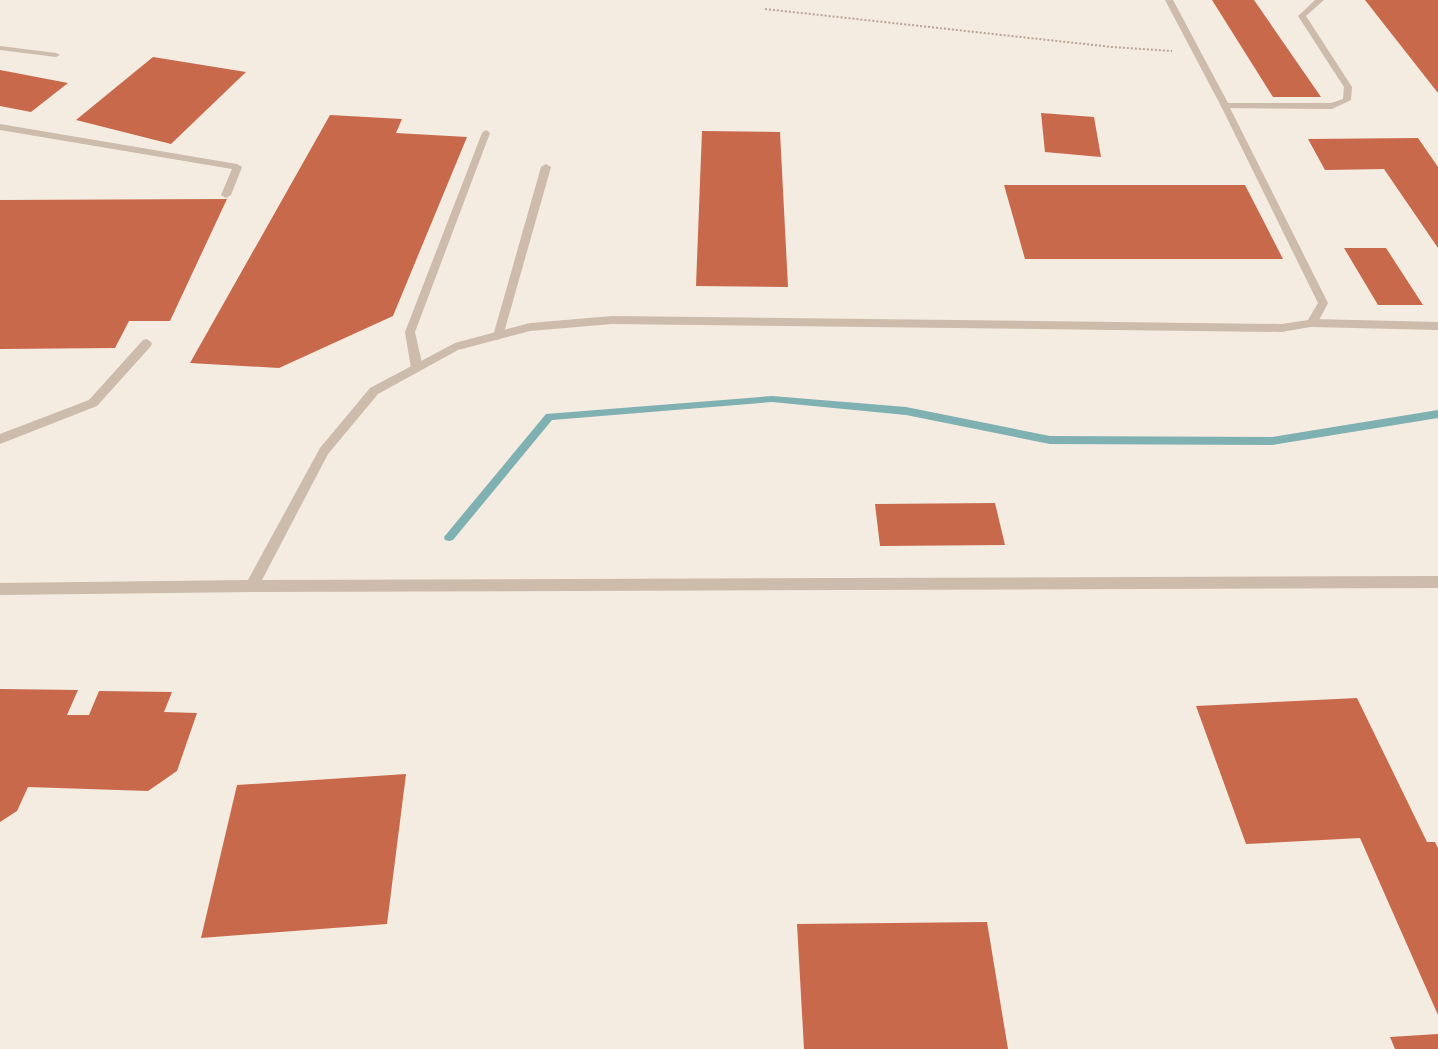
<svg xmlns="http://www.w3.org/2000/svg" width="1438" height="1049" font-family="Ubuntu,sans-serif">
<rect width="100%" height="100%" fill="#f4ebe1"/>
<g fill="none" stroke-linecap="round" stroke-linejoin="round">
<path fill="#7fb0b2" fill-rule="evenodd" d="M772,396l134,11 144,29 222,1 166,-27v8l-166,27 -222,-1 -144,-29 -134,-13 -220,18 -99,120 -4,1 -4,-1 -1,-3 102,-123z"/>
</g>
<g fill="#c8694b">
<path d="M1212,0h42l67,97h-48z"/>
<path d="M1365,0h73v93z"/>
<path d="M153,57l93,15 -75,72 -95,-24z"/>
<path d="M0,70l68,13 -37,29 -31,-6z"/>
<path d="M1041,113l53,4 7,40 -56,-5z"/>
<path d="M330,115l72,4 -6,14 71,4 -74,179 -114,52 -89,-5z"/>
<path d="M702,131l78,1 8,155 -92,-1z"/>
<path d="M1418,138l20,29v81l-54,-79 -59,1 -17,-31z"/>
<path d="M1004,185h241l38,74h-258z"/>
<path d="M227,199l-57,122h-41l-14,27 -115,1v-149z"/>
<path d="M1344,248h42l37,57h-45z"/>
<path d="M995,503l10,42 -125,1 -5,-42z"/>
<path d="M0,689l78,1 -11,25h22l10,-24 73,1 -8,20 33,1 -20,58 -29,20 -120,-4 -11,24 -17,11z"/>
<path d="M1357,698l70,144h8l3,6v167l-78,-177 -114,6 -50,-138z"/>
<path d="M406,774l-19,150 -186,14 36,-153z"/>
<path d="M987,922l21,127h-204l-7,-125z"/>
<path d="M1438,1034v15h-43l-5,-12z"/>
</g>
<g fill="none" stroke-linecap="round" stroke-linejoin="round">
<path stroke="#b9a596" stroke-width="2" stroke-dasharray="2 2" stroke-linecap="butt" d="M765,9l347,38 60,4"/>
<g fill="#cdbbac" fill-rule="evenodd">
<path d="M1165,0h8l55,103h103l12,-4 1,-12 -46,-71 17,-16h9l-18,16 46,71 -1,13 -19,9 -110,-1z"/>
<path d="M0,46l56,7 4,2 -4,2 -56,-7z"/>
<path d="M0,124l237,40 5,3 -11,28 -5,3 -5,-3 11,-26 -232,-39z"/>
<path d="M486,130l4,3 -75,199 8,36 -6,4 -6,-4 -6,-36 77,-199z"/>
<path d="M546,164l5,3 -48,169 -5,4 -5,-4 48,-169z"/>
<path d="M1312,319l126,3v8l-126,-3 -5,-4z"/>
<path d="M147,339l5,4 -1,3 -54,60 -97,38v-10l89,-34 54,-60z"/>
</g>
<path fill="#cdbbac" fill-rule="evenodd" d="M1225,103l4,3 99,197 -12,23 -34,6 -670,-8 -82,7 -72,19 -80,44 -50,60 -66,126 1176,-4v12l-1186,4 -252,3v-12l248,-3 72,-132 50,-60 85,-45 75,-20 82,-7 670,8 26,-4 10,-17 -97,-197z"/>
</g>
</svg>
